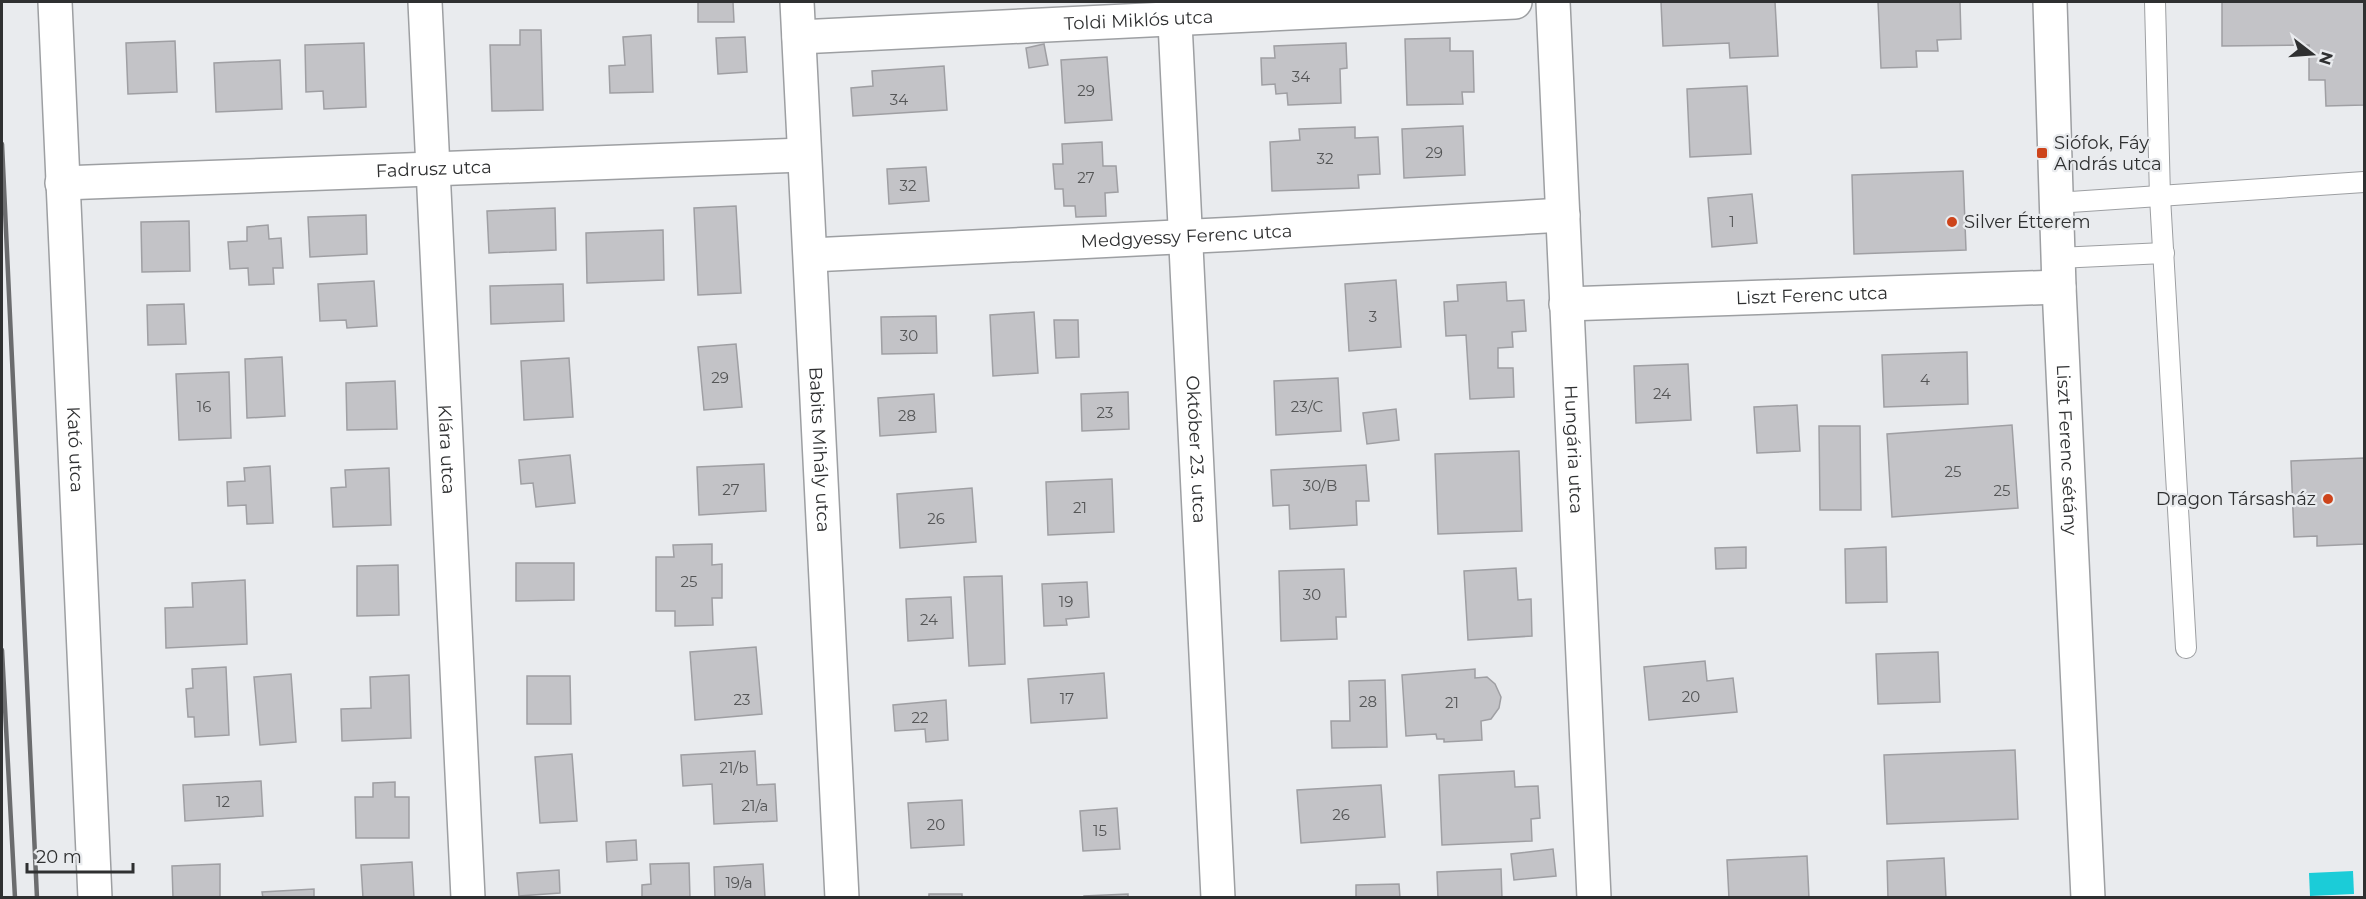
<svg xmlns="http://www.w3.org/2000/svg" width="2366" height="899" font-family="Montserrat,sans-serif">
<rect width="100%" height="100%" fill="#e9ebee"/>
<path fill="#1bccd8" d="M2353,871l1,23 -44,2 -1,-23z"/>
<g fill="#c3c3c7" stroke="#9f9fa3" stroke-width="1.5">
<path d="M698,2h35l1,20h-36z"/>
<path d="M1661,2h114l3,54 -48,2 -1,-15 -66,3z"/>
<path d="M1878,2h82l1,37 -24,1 1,11h-22l1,16 -36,1z"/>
<path d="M2222,2h142v103l-38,1 -1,-26h-16v-35l-87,1z"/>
<path d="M520,30h21l2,80 -51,1 -2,-66h30z"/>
<path d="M651,35l2,57 -43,1 -1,-27 16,-1 -2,-28z"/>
<path d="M745,37l2,35 -29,2 -2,-36z"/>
<path d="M1450,38v13h23l1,41h-12l1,12 -56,1 -2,-66z"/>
<path d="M175,41l2,51 -49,2 -2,-51z"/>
<path d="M364,43l2,64 -42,2 -1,-18 -17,1 -1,-47z"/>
<path d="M1346,43l1,25 -7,1 1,34 -53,2 -1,-12 -11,1 -1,-10 -13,1 -1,-27h14l-1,-12z"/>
<path d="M1044,44l4,21 -19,3 -3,-20z"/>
<path d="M1107,57l5,63 -47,3 -4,-63z"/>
<path d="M280,60l2,49 -66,3 -2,-49z"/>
<path d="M944,66l3,44 -94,6 -2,-28 22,-2 -1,-15z"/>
<path d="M1747,86l4,68 -61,3 -3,-68z"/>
<path d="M1463,126l2,49 -61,3 -2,-49z"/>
<path d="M1355,127v11l23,-1 2,37 -22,1 1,13 -87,3 -2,-49 30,-2 -1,-11z"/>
<path d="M1102,142l1,24h13l2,26 -13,1 1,23 -30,1 -1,-11h-11l-1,-17h-8l-2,-25h10l-1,-20z"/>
<path d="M926,167l3,34 -40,3 -2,-35z"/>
<path d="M1963,171l3,79 -112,4 -2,-79z"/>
<path d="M1752,194l5,49 -45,4 -4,-49z"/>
<path d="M736,206l5,87 -43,2 -4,-87z"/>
<path d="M555,208l1,42 -67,3 -2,-42z"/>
<path d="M366,215l1,39 -57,3 -2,-40z"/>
<path d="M189,221l1,50 -48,1 -1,-50z"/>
<path d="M268,225l1,14 12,-1 2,30h-10l1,16 -25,1 -1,-17 -18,1 -2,-27 19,-1v-14z"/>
<path d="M663,230l1,50 -77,3 -1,-50z"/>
<path d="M1396,280l5,67 -52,4 -4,-67z"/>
<path d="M374,281l3,45 -30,2 -1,-8 -26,1 -2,-37z"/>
<path d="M1506,282l1,19 17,-1 2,31 -14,1 1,15 -15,1v20h15l1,29 -44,2 -4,-64 -20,1 -2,-34 14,-1 -1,-16z"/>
<path d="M563,284l1,37 -73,3 -1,-38z"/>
<path d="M184,304l2,40 -38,1 -1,-40z"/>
<path d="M1034,312l4,61 -45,3 -3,-61z"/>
<path d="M936,316l1,37 -55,1 -1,-37z"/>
<path d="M1054,320h24l1,37 -23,1z"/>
<path d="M736,344l6,63 -38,3 -6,-63z"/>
<path d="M1967,352l1,52 -84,3 -2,-52z"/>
<path d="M282,357l3,59 -38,2 -2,-59z"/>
<path d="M569,358l4,59 -49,3 -3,-59z"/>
<path d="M1688,364l3,56 -55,3 -2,-57z"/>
<path d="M229,372l2,66 -52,2 -3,-66z"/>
<path d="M1338,378l3,53 -65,4 -2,-54z"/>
<path d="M395,381l2,48 -50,1 -1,-47z"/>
<path d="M1128,392l1,37 -47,2 -1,-37z"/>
<path d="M934,394l2,38 -56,4 -2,-38z"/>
<path d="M1797,405l3,46 -43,2 -3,-46z"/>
<path d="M1396,409l3,31 -32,4 -4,-31z"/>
<path d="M2012,425l6,83 -126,9 -5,-83z"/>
<path d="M1819,426h41l1,84h-41z"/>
<path d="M1519,451l3,80 -84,3 -3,-80z"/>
<path d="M570,455l5,48 -39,4 -3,-24 -12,1 -2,-24z"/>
<path d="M2364,458v86l-47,2v-10l-23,1 -3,-76z"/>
<path d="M764,464l2,47 -67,4 -2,-48z"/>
<path d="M1366,465l3,36h-13l1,24 -67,4 -1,-24 -16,1 -2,-36z"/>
<path d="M270,466l3,57 -26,1 -1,-19 -18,1 -1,-24 18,-1 -1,-13z"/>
<path d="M389,468l2,57 -58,2 -2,-39 15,-1 -1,-17z"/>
<path d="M1112,479l2,53 -66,3 -2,-53z"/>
<path d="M972,488l4,54 -76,6 -3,-54z"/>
<path d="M712,544v21l10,-1v34h-10l1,27 -38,1v-15h-19v-54h18l-1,-12z"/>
<path d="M1746,547v21l-30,1 -1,-21z"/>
<path d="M1886,547l1,55 -41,1 -1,-54z"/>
<path d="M516,563h58v37l-58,1z"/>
<path d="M398,565l1,50 -42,1v-50z"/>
<path d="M1516,568l2,32 13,-1 1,37 -64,4 -4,-69z"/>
<path d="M1344,569l2,48h-10l1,22 -56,2 -2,-70z"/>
<path d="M1002,576l3,88 -36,2 -5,-89z"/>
<path d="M245,580l2,64 -81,4 -1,-40 28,-1 -1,-24z"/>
<path d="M1087,582l2,35 -23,2 1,6 -23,1 -2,-42z"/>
<path d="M951,597l2,41 -45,3 -2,-42z"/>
<path d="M756,647l6,67 -67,6 -5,-68z"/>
<path d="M1938,652l2,50 -62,2 -2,-50z"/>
<path d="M1705,661l2,20 26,-3 4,34 -88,8 -5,-53z"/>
<path d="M226,667l3,68 -34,2 -1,-20h-6l-2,-28 7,-1 -1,-19z"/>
<path d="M1475,669v9l12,-1 8,7 6,13 -2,11 -8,11 -10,2 1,19 -38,2v-3h-7l-1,-5 -30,2 -4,-61z"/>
<path d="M1104,673l3,45 -76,5 -3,-44z"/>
<path d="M291,674l5,68 -36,3 -6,-68z"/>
<path d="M409,675l2,63 -69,3 -1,-32 30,-1 -1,-31z"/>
<path d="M527,676h43l1,48h-44z"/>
<path d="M1385,680l2,67 -55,1 -1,-27h19l-1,-40z"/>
<path d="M946,700l2,40 -22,2 -1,-13 -30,2 -2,-26z"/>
<path d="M2015,750l3,69 -131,5 -3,-69z"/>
<path d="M755,751l2,34 18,-1 2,37 -63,3 -2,-40 -29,2 -2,-31z"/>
<path d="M572,754l5,67 -37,2 -5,-66z"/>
<path d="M1514,771l1,16 23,-1 2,32 -9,1 1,22 -90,4 -3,-70z"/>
<path d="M261,781l2,35 -78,5 -2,-36z"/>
<path d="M395,782v15h14v41h-53l-1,-41h18v-14z"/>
<path d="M1381,785l4,52 -84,6 -4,-53z"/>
<path d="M962,800l2,45 -53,3 -3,-45z"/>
<path d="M1117,808l3,41 -37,2 -3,-40z"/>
<path d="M636,840l1,20 -30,2 -1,-20z"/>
<path d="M1553,849l3,27 -42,4 -3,-26z"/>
<path d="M1807,856l2,42h-80l-2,-38z"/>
<path d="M1944,858l2,40h-58l-1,-37z"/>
<path d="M412,862l2,36h-51l-2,-33z"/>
<path d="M689,863l1,35h-48v-13l9,-1 -1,-20z"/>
<path d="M220,864v34h-47l-1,-32z"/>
<path d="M763,864l2,34h-50l-1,-31z"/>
<path d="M1501,869l1,29h-64l-1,-26z"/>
<path d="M559,870l1,23 -41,3 -2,-23z"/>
<path d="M1399,884l1,14h-44v-13z"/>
<path d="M314,889v9h-51l-1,-6z"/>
<rect x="929" y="894" width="33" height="4"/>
<path d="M1128,894v4h-44v-2z"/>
</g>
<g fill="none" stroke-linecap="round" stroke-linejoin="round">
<g stroke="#9d9fa2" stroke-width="22">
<g id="lane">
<path d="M2155,2l5,195 26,451"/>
<path d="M2056,203l308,-21"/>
<path d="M2058,258l106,-5"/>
</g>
</g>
<g stroke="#9d9fa2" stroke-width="36">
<g id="street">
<path id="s1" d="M55,2l40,896"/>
<path id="s2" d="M425,2l43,896"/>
<path id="s3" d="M797,2l45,896"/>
<path id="s4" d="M1174,2l44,896"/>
<path id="s5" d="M1553,2l41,896"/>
<path id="s6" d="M2050,2l9,285 29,611"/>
<path id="s7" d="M799,37l716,-35"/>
<path id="s8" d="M62,183l742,-28"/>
<path id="s9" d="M811,255l426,-21 326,-19"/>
<path id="s10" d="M1566,304l493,-17"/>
</g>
</g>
<use href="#lane" stroke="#fff" stroke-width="20"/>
<use href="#street" stroke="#fff" stroke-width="33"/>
<g stroke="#6b6c6e" stroke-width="4.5">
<path d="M2,144l35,754"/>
<path d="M2,650l13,248"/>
</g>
</g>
<g fill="#cd441b" stroke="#e9ebee" stroke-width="2">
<rect x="2036" y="147" width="12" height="12" rx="3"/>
<circle cx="1952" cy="222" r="6"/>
<circle cx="2328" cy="499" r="6"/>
</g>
<g text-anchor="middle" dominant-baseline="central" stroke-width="4.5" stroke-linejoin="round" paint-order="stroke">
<g font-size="15" fill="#545556">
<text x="1301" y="76">34</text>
<text x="1086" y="90">29</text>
<text x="899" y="99">34</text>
<text x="1434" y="152">29</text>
<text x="1325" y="158">32</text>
<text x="1086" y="177">27</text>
<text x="908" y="185">32</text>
<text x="1732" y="221">1</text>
<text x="1373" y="316">3</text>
<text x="909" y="335">30</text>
<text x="720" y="377">29</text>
<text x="1925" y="379">4</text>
<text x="1662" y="393">24</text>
<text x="204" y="406">16</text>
<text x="1307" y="406">23/C</text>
<text x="1105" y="412">23</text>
<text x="907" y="415">28</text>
<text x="1953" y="471">25</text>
<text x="1320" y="485">30/B</text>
<text x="731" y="489">27</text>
<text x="2002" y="490">25</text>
<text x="1080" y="507">21</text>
<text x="936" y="518">26</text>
<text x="689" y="581">25</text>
<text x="1312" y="594">30</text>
<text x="1066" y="601">19</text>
<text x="929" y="619">24</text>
<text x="1691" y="696">20</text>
<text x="1067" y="698">17</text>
<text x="742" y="699">23</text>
<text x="1368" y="701">28</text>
<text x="1452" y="702">21</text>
<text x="920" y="717">22</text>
<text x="734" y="767">21/b</text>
<text x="223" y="801">12</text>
<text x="755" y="805">21/a</text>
<text x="1341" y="814">26</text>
<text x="936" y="824">20</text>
<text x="1100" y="830">15</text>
<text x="739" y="882">19/a</text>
</g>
<g font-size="18" fill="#2f3031" stroke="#e9ebee">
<text stroke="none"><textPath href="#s7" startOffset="340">Toldi Miklós utca</textPath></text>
<text stroke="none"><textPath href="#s8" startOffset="372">Fadrusz utca</textPath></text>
<text stroke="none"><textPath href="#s9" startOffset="376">Medgyessy Ferenc utca</textPath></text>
<text stroke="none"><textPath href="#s10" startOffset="246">Liszt Ferenc utca</textPath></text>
<text stroke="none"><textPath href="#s2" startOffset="448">Klára utca</textPath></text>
<text stroke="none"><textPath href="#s3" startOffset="448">Babits Mihály utca</textPath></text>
<text stroke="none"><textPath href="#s4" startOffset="448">Október 23. utca</textPath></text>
<text stroke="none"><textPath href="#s1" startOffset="448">Kató utca</textPath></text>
<text stroke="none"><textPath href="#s5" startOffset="448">Hungária utca</textPath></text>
<text stroke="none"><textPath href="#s6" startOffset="448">Liszt Ferenc sétány</textPath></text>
</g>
<g font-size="18" fill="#2f3031" stroke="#e9ebee" text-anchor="start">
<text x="2054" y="143">Siófok, Fáy<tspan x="2054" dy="21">András utca</tspan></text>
<text x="1964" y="222">Silver Étterem</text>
<text x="2316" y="499" text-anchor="end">Dragon Társasház</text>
</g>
</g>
<rect width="2366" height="899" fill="none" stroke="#2f3031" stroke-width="6"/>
<g transform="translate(2312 54) rotate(107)" stroke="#e9ebee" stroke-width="4.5" paint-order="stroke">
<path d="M0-4.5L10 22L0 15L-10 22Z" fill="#2f3031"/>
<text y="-9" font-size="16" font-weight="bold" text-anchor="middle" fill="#2f3031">N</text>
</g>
<path d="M27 863v9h106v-9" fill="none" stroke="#2f3031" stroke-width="3"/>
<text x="36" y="863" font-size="18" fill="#2f3031" stroke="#e9ebee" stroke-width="4.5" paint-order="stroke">20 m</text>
</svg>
